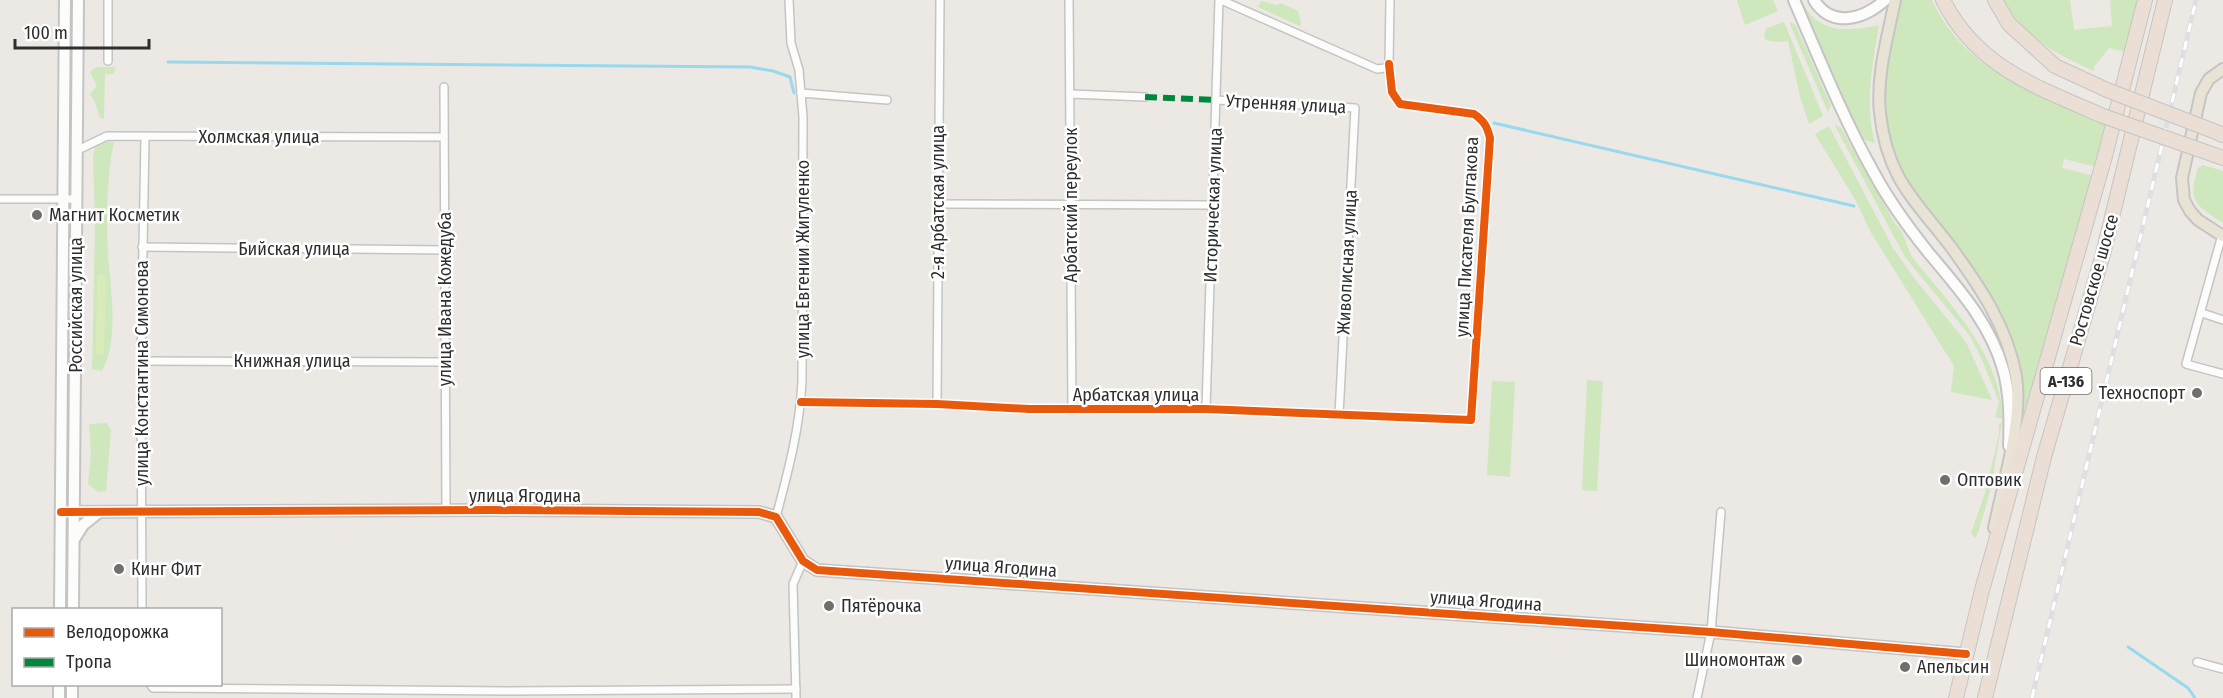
<svg xmlns="http://www.w3.org/2000/svg" width="2223" height="698" font-family="'Fira Sans Condensed',sans-serif">
<rect width="100%" height="100%" fill="#ece8e4"/>
<g fill="#cee7bc">
<path d="M1737,0h36l5,11 -33,14z"/>
<path d="M1799,0h3c13,34 47,32 77,25 -7,41 -14,78 -4,118l-10,-3 -16,-27z"/>
<path d="M1900,0h32c34,74 108,95 178,122l-13,45 -33,-8 -2,9 32,8 -71,249c0,-34 -1,-70 -17,-102 -31,-65 -96,-113 -115,-184 -13,-45 0,-94 9,-139z"/>
<path d="M2001,0h69l4,30 38,-4 -2,-26h27l-12,52 -16,-4 -15,19v4c-37,-16 -72,-36 -93,-71z"/>
<path d="M1261,1l16,4 4,-2 17,8 3,12 -1,3 -42,-19z"/>
<path d="M1784,22l39,94 -14,8 -9,-27 -12,-56c-10,1 -31,4 -21,-13z"/>
<path d="M1789,22l6,2 36,82 -3,6z"/>
<path d="M96,67h20l-3,7h-8l-1,45 -4,-1 -6,-18 -4,-6 7,-8 -7,-14z"/>
<path d="M1834,124l7,4 54,96c10,8 11,22 17,33 39,49 88,96 91,162l-8,-2 4,-15 -17,-42 -12,-24 -65,-79z"/>
<path d="M1829,126l64,122 21,30 52,64 26,58 -41,-8 3,-26 -84,-135 -14,-30 -41,-67z"/>
<path d="M96,142h18c-7,29 -8,81 -6,111 2,35 12,86 -6,118l-10,-2 3,-145 -2,-67z"/>
<path d="M2203,165l20,6v52c-27,-18 -36,-21 -25,-55z"/>
<path d="M1587,380l16,1 -6,110 -15,-1z"/>
<path d="M1492,381l23,1 -5,95 -23,-2z"/>
<path d="M2002,422l-11,66 -13,45 -3,5 -4,-5 14,-40 14,-58v-11z"/>
<path d="M106,423l5,7 -5,61 -8,1 -10,-8 3,-31 -2,-29z"/>
</g>
<path fill="#d9ebba" d="M106,274l-2,82 -8,-2 1,-79z"/>
<g fill="none" stroke-linecap="round" stroke-linejoin="round">
<g stroke="#97d9ee" stroke-width="3">
<path d="M168,62l582,5 23,4 17,6 4,16"/>
<path d="M1494,123l360,83"/>
<path d="M2128,647l60,41 7,10"/>
</g>
<g stroke="#c5c4c5" stroke-width="10">
<g id="street">
<path d="M1069,0l3,410"/>
<path d="M1221,0l156,69 8,-1 4,-4 1,-64"/>
<path d="M108,61v-61"/>
<path d="M444,87l2,423"/>
<path d="M801,93l86,7"/>
<path d="M1070,94l75,3"/>
<path d="M1216,100l139,8 -16,307"/>
<path d="M76,148h6l25,-12 337,1"/>
<path d="M0,199h77"/>
<path d="M939,204l274,1"/>
<path d="M2222,235l-36,129 37,10"/>
<path d="M142,247l303,3"/>
<path d="M2202,313l21,7"/>
<path d="M141,361l303,1"/>
<path d="M801,402l136,2 92,5h177l265,11 19,-282c-3,-12 -6,-17 -16,-24l-74,-10 -8,-12 -3,-28"/>
<path d="M937,404l3,-404"/>
<path d="M1206,409l13,-409"/>
<path d="M776,517c12,-45 24,-89 26,-136l1,-264 -4,-47 -8,-27 -2,-43"/>
<path d="M142,610l-1,-249 4,-224"/>
<path d="M2197,662l26,7"/>
<path d="M150,684l3,4 354,3 289,-2"/>
<path d="M796,698l-3,-114 10,-23"/>
<path d="M1697,698l14,-66 10,-120"/>
</g>
</g>
<g stroke="#c5c4c5" stroke-width="14">
<g id="secondary">
<path d="M1794,0c25,58 49,118 80,173 15,28 34,54 54,79 30,36 62,71 75,117 7,25 7,51 6,77"/>
<path d="M1814,0c18,29 50,19 71,0"/>
<path d="M61,512l431,-2 267,2 17,5 27,44 14,9 894,62 255,22"/>
<path d="M75,538l8,-13 15,-12"/>
<path d="M60,610l5,-610"/>
<path d="M73,610l5,-610"/>
<path d="M59,698v-14"/>
<path d="M72,698v-14"/>
</g>
</g>
<g stroke="#c6c5c4" stroke-width="14">
<g id="primary">
<path d="M1895,0c-7,36 -19,76 -15,113 7,65 34,86 71,134 29,40 56,79 65,129 7,45 -13,107 -22,152"/>
<path d="M2223,69l-14,10 -8,14 -19,85 2,22 6,11 8,9 25,16"/>
</g>
</g>
<g stroke="#c6c5c4" stroke-width="16">
<g id="highway">
<path d="M1943,0c33,67 96,88 160,116"/>
<path d="M1995,0l14,24 46,42 52,24"/>
<path d="M2211,130l12,5"/>
<path d="M2206,152l17,6"/>
<path d="M1956,698l26,-108 123,-434 40,-156"/>
<path d="M1985,698l59,-241 59,-203 62,-254"/>
</g>
</g>
<use href="#street" stroke="#fcfcfb" stroke-width="7"/>
<use href="#secondary" stroke="#fcfcfb" stroke-width="10"/>
<use href="#primary" stroke="#e9e3d5" stroke-width="10"/>
<use href="#highway" stroke="#eaded5" stroke-width="14"/>
<g stroke="#dfdfe1" stroke-width="5">
<path id="rail" d="M2032,698l164,-698"/>
</g>
<use href="#rail" stroke="#fff" stroke-width="3" stroke-dasharray="9" stroke-linecap="butt"/>
<g stroke="#c6c5c4" stroke-width="16" stroke-linecap="butt">
<g id="highway-bridge">
<path d="M2107,90l104,40"/>
<path d="M2103,116l103,36"/>
</g>
</g>
<use href="#highway-bridge" stroke="#eaded5" stroke-width="14"/>
<path stroke="#00873e" stroke-width="6" stroke-dasharray="12 6" stroke-linecap="butt" d="M1145,97l71,3"/>
<g stroke="#fff" stroke-width="11">
<g id="cycleway">
<path d="M801,402l136,2 92,5h177l265,11 19,-282c-3,-12 -6,-17 -16,-24l-74,-10 -8,-12 -3,-28"/>
<path d="M61,512l431,-2 267,2 17,5 27,44 14,9 894,62 255,22"/>
</g>
</g>
<use href="#cycleway" stroke="#e8590c" stroke-width="8"/>
</g>
<g fill="#706f6e" stroke="#fff" stroke-width="2">
<circle cx="37" cy="215" r="6"/>
<circle cx="2197" cy="393" r="6"/>
<circle cx="1945" cy="480" r="6"/>
<circle cx="119" cy="569" r="6"/>
<circle cx="829" cy="606" r="6"/>
<circle cx="1797" cy="660" r="6"/>
<circle cx="1905" cy="667" r="6"/>
</g>
<g text-anchor="middle" dominant-baseline="central" stroke-width="5" stroke-linejoin="round" paint-order="stroke">
<rect fill="#fff" stroke="#6d6d6d" stroke-width="1.5" x="2040.5" y="368" width="51" height="26" rx="4.5"/>
<g font-size="16" font-weight="bold" fill="#2e2e2e">
<text x="2066" y="381">А-136</text>
</g>
<g font-size="18" fill="#2e2e2e" stroke="#fff">
<text transform="translate(1286 104) rotate(3)">Утренняя улица</text>
<text x="259" y="137">Холмская улица</text>
<text transform="translate(938 202) rotate(-90)">2-я Арбатская улица</text>
<text transform="translate(1071 205) rotate(-90)">Арбатский переулок</text>
<text transform="translate(1213 205) rotate(-88)">Историческая улица</text>
<text transform="translate(1467 237) rotate(-87)">улица Писателя Булгакова</text>
<text x="294" y="249">Бийская улица</text>
<text transform="translate(803 259) rotate(-90)">улица Евгении Жигуленко</text>
<text transform="translate(1347 262) rotate(-87)">Живописная улица</text>
<text transform="translate(2094 280) rotate(-74)">Ростовское шоссе</text>
<text transform="translate(445 299) rotate(-90)">улица Ивана Кожедуба</text>
<text transform="translate(76 305) rotate(-90)">Российская улица</text>
<text x="292" y="361">Книжная улица</text>
<text transform="translate(142 373) rotate(-90)">улица Константина Симонова</text>
<text x="1136" y="395">Арбатская улица</text>
<text x="525" y="496">улица Ягодина</text>
<text transform="translate(1001 567) rotate(4)">улица Ягодина</text>
<text transform="translate(1486 601) rotate(4)">улица Ягодина</text>
</g>
<g font-size="18" fill="#2e2e2e" stroke="#fff" text-anchor="start">
<text x="49" y="215">Магнит Косметик</text>
<text x="2185" y="393" text-anchor="end">Техноспорт</text>
<text x="1957" y="480">Оптовик</text>
<text x="131" y="569">Кинг Фит</text>
<text x="841" y="606">Пятёрочка</text>
<text x="1785" y="660" text-anchor="end">Шиномонтаж</text>
<text x="1917" y="667">Апельсин</text>
</g>
</g>
<rect x="12" y="608" width="210" height="78" fill="#ffffff" stroke="#ababab" stroke-width="1.5"/>
<rect x="24" y="628" width="30" height="9" fill="#e8590c" stroke="#ababab" stroke-width="1.5"/>
<text x="66" y="638" font-size="18" fill="#2e2e2e">Велодорожка</text>
<rect x="24" y="658" width="30" height="9" fill="#00873e" stroke="#ababab" stroke-width="1.5"/>
<text x="66" y="668" font-size="18" fill="#2e2e2e">Тропа</text>
<path d="M15 39v9h134v-9" fill="none" stroke="#2e2e2e" stroke-width="3"/>
<text x="24" y="39" font-size="18" fill="#2e2e2e" stroke="#ffffff" stroke-width="4.5" paint-order="stroke">100 m</text>
</svg>
